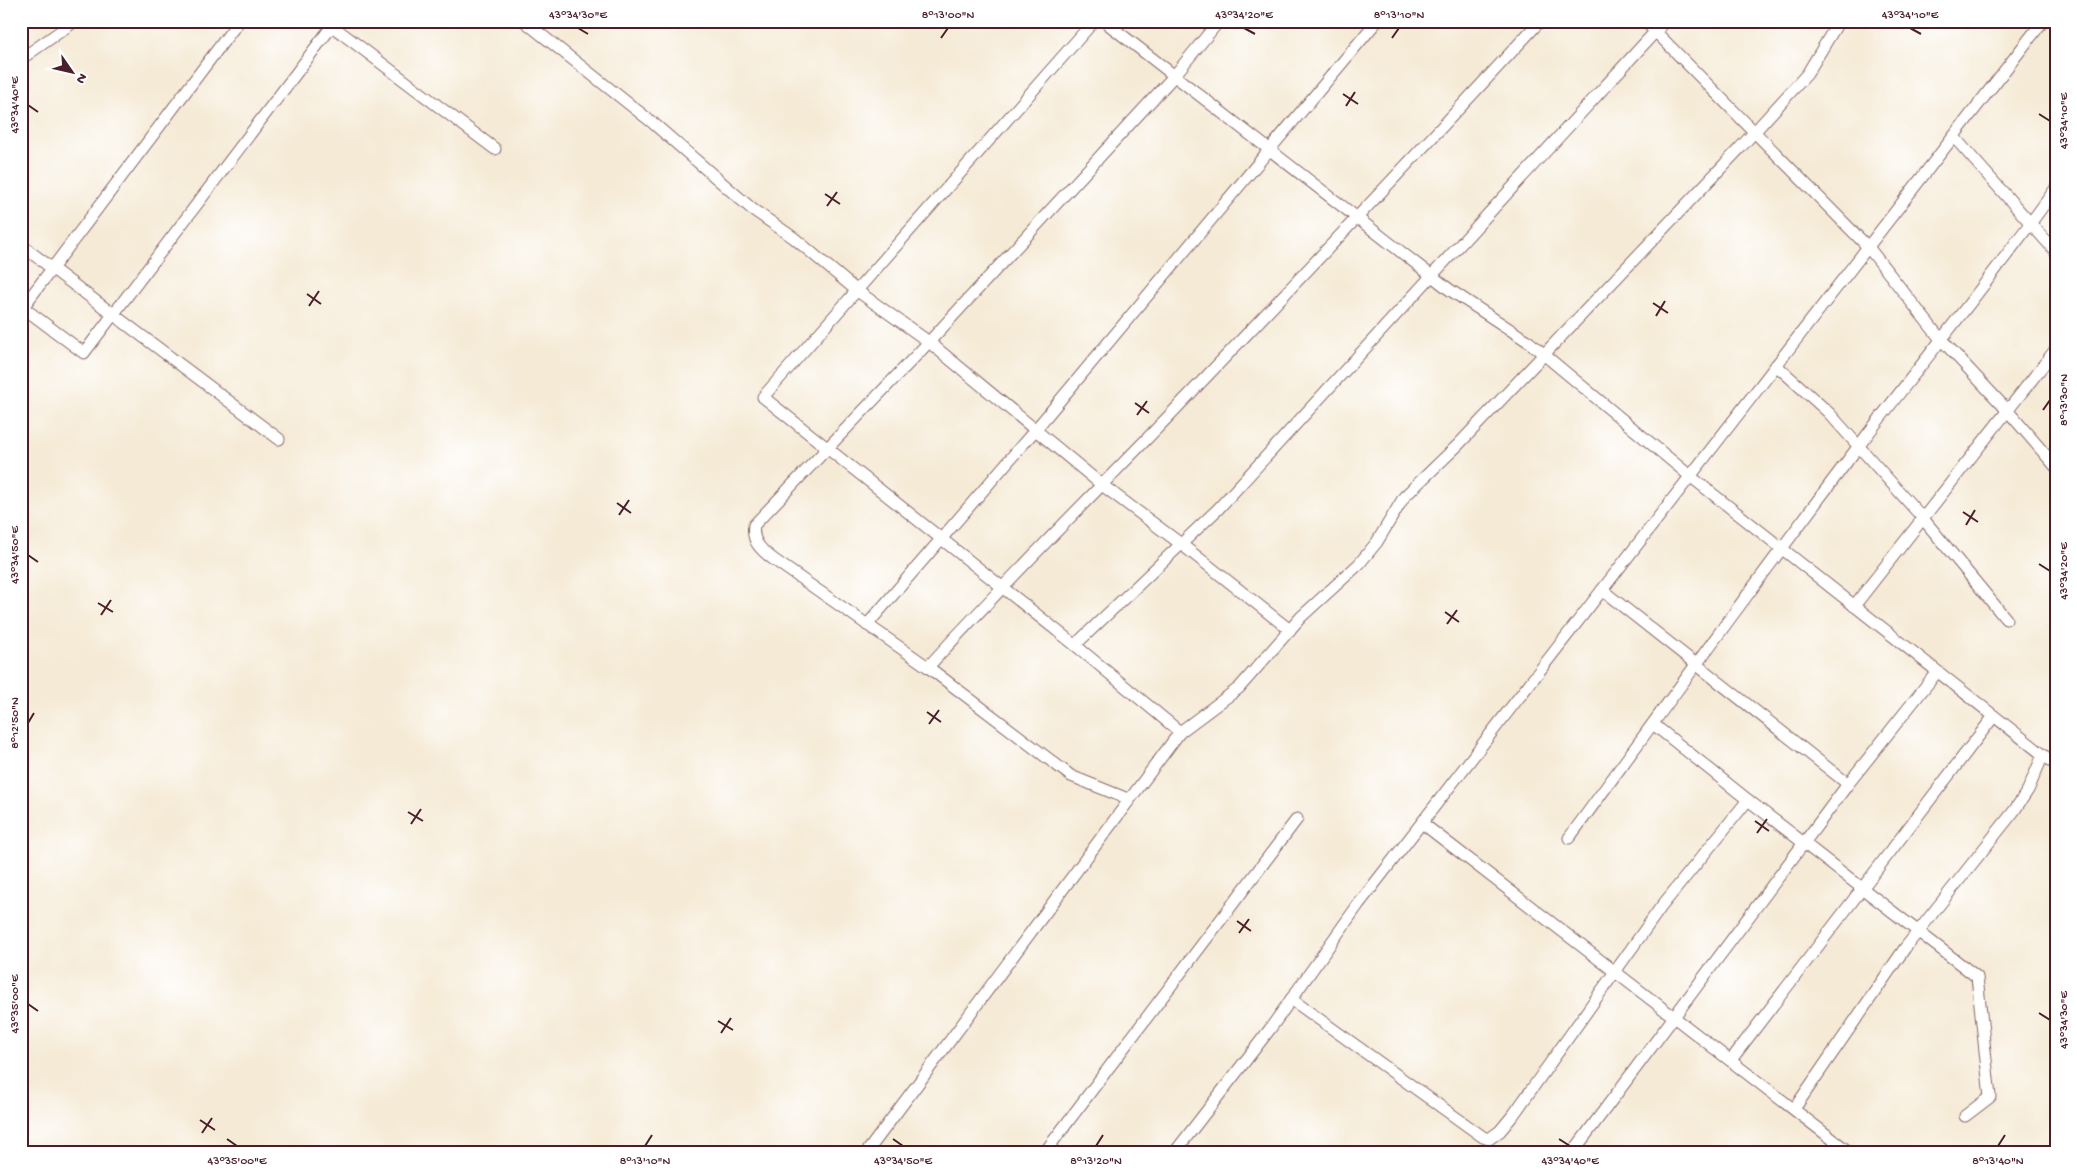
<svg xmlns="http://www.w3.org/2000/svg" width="2077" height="1173" font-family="'Gochi Hand',sans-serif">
<rect width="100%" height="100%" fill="#fff"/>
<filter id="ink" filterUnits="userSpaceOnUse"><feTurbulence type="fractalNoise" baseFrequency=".02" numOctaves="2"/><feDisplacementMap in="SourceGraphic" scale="10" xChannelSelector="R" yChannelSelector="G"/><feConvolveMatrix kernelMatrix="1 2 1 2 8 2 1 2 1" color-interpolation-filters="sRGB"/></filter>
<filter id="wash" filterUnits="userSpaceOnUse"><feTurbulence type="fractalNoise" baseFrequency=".0096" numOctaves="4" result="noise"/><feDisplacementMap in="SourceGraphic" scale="20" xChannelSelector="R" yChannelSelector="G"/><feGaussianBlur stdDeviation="1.12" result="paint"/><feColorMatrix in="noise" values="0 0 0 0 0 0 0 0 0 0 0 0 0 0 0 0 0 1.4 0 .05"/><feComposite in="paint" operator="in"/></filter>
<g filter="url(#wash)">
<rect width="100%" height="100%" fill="#f5ead5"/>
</g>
<g filter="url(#ink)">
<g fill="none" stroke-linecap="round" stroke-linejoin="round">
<g stroke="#866666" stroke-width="13">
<g id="minor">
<path d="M524,21l129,102 99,86 42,29 62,52 73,52 173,143 79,59 109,86"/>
<path d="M1094,21l-331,376 312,248 105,87 59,-44 62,-71 58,-53 18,-22 27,-45 54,-52 281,-296 68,-75 32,-53"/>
<path d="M1104,21l346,269 79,52 161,134 366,289"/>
<path d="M1645,21l223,226 71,90 68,73 49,57"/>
<path d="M327,22l168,127"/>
<path d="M21,59l54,-38"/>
<path d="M1954,137l102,115"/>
<path d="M21,245l258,194"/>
<path d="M21,306l63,47 248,-327"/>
<path d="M23,307l216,-286"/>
<path d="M1776,365l53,48 91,102 86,104"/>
<path d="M1602,590l246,194"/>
<path d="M1854,606l202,-257"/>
<path d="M867,625l169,-196 341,-408"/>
<path d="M1075,645l143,-136 447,-488"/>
<path d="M928,667c77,-85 158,-165 238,-248 126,-132 251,-264 374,-398"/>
<path d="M1653,724l95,76 229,177 13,120 -25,19"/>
<path d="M1128,799l-57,-23 -143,-109 -155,-108c-12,-9 -22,-18 -19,-34l175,-183 245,-266 45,-55"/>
<path d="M1422,823l427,329"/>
<path d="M1569,838c96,-131 191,-262 289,-391 65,-86 135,-170 198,-259"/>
<path d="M1291,999l192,138 6,2 11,-8 14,-17 147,-207 87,-107"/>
<path d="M1731,1060l263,-344"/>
<path d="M1794,1109l111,-161 109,-137 14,-21 15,-35"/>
<path d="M867,1152l313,-420"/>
<path d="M1045,1152l252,-333"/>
<path d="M1175,1152l95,-123 88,-124 685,-884"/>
<path d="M1573,1152l275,-368 89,-112"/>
</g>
</g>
<use href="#minor" stroke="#fff" stroke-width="11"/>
</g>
</g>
<path fill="none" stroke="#4a1f2b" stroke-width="2" d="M578,28l10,6M1244,28l11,6M1910,28l11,6M941,38l7,-10M1392,38l7,-10M1343,94l15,10M28,105l10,7M1346,106l9,-14M2039,114l11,7M825,194l15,10M827,206l10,-14M307,294l14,10M1653,303l15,10M309,306l10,-15M1656,316l9,-15M1135,403l14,10M2043,410l7,-10M1137,415l10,-14M617,503l14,10M1963,512l15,10M619,515l10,-15M1966,525l9,-15M28,555l10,7M2039,564l11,7M98,603l15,9M1445,612l14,10M101,615l10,-15M1447,624l10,-14M927,712l14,10M28,723l6,-10M929,724l10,-14M408,812l15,9M1755,821l14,10M411,824l10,-15M1757,833l10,-14M1237,921l14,10M1239,933l10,-14M28,1004l10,7M2039,1013l11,7M718,1021l15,9M721,1033l10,-15M200,1120l15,10M202,1133l10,-15M227,1139l10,7M893,1139l10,7M1559,1139l11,7M645,1146l7,-11M1096,1146l7,-11M1998,1146l7,-11"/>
<rect width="2077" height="1173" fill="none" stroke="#fff" stroke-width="55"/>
<g transform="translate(72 72) rotate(124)" stroke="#ffffff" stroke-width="4" paint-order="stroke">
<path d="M0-4L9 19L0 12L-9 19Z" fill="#4a1f2b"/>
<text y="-8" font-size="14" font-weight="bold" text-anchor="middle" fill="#4a1f2b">N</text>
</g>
<rect x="28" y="28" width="2022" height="1118" fill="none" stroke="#4a1f2b" stroke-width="2"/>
<g font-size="12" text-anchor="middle" fill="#4a1f2b">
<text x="578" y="18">43°34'30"E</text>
<text x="948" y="18">8°13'00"N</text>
<text x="1244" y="18">43°34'20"E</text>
<text x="1399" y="18">8°13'10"N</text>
<text x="1910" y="18">43°34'10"E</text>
<text transform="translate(14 105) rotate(-90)" y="4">43°34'40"E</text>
<text transform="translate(2063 121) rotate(-90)" y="4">43°34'10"E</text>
<text transform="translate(2063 400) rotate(-90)" y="4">8°13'30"N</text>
<text transform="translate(14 555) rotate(-90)" y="4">43°34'50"E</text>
<text transform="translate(2063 571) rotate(-90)" y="4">43°34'20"E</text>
<text transform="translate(14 723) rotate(-90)" y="4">8°12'50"N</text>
<text transform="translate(14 1004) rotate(-90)" y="4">43°35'00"E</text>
<text transform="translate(2063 1020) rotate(-90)" y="4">43°34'30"E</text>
<text x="237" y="1164">43°35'00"E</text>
<text x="645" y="1164">8°13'10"N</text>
<text x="903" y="1164">43°34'50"E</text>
<text x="1096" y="1164">8°13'20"N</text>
<text x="1570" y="1164">43°34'40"E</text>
<text x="1998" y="1164">8°13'40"N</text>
</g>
</svg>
